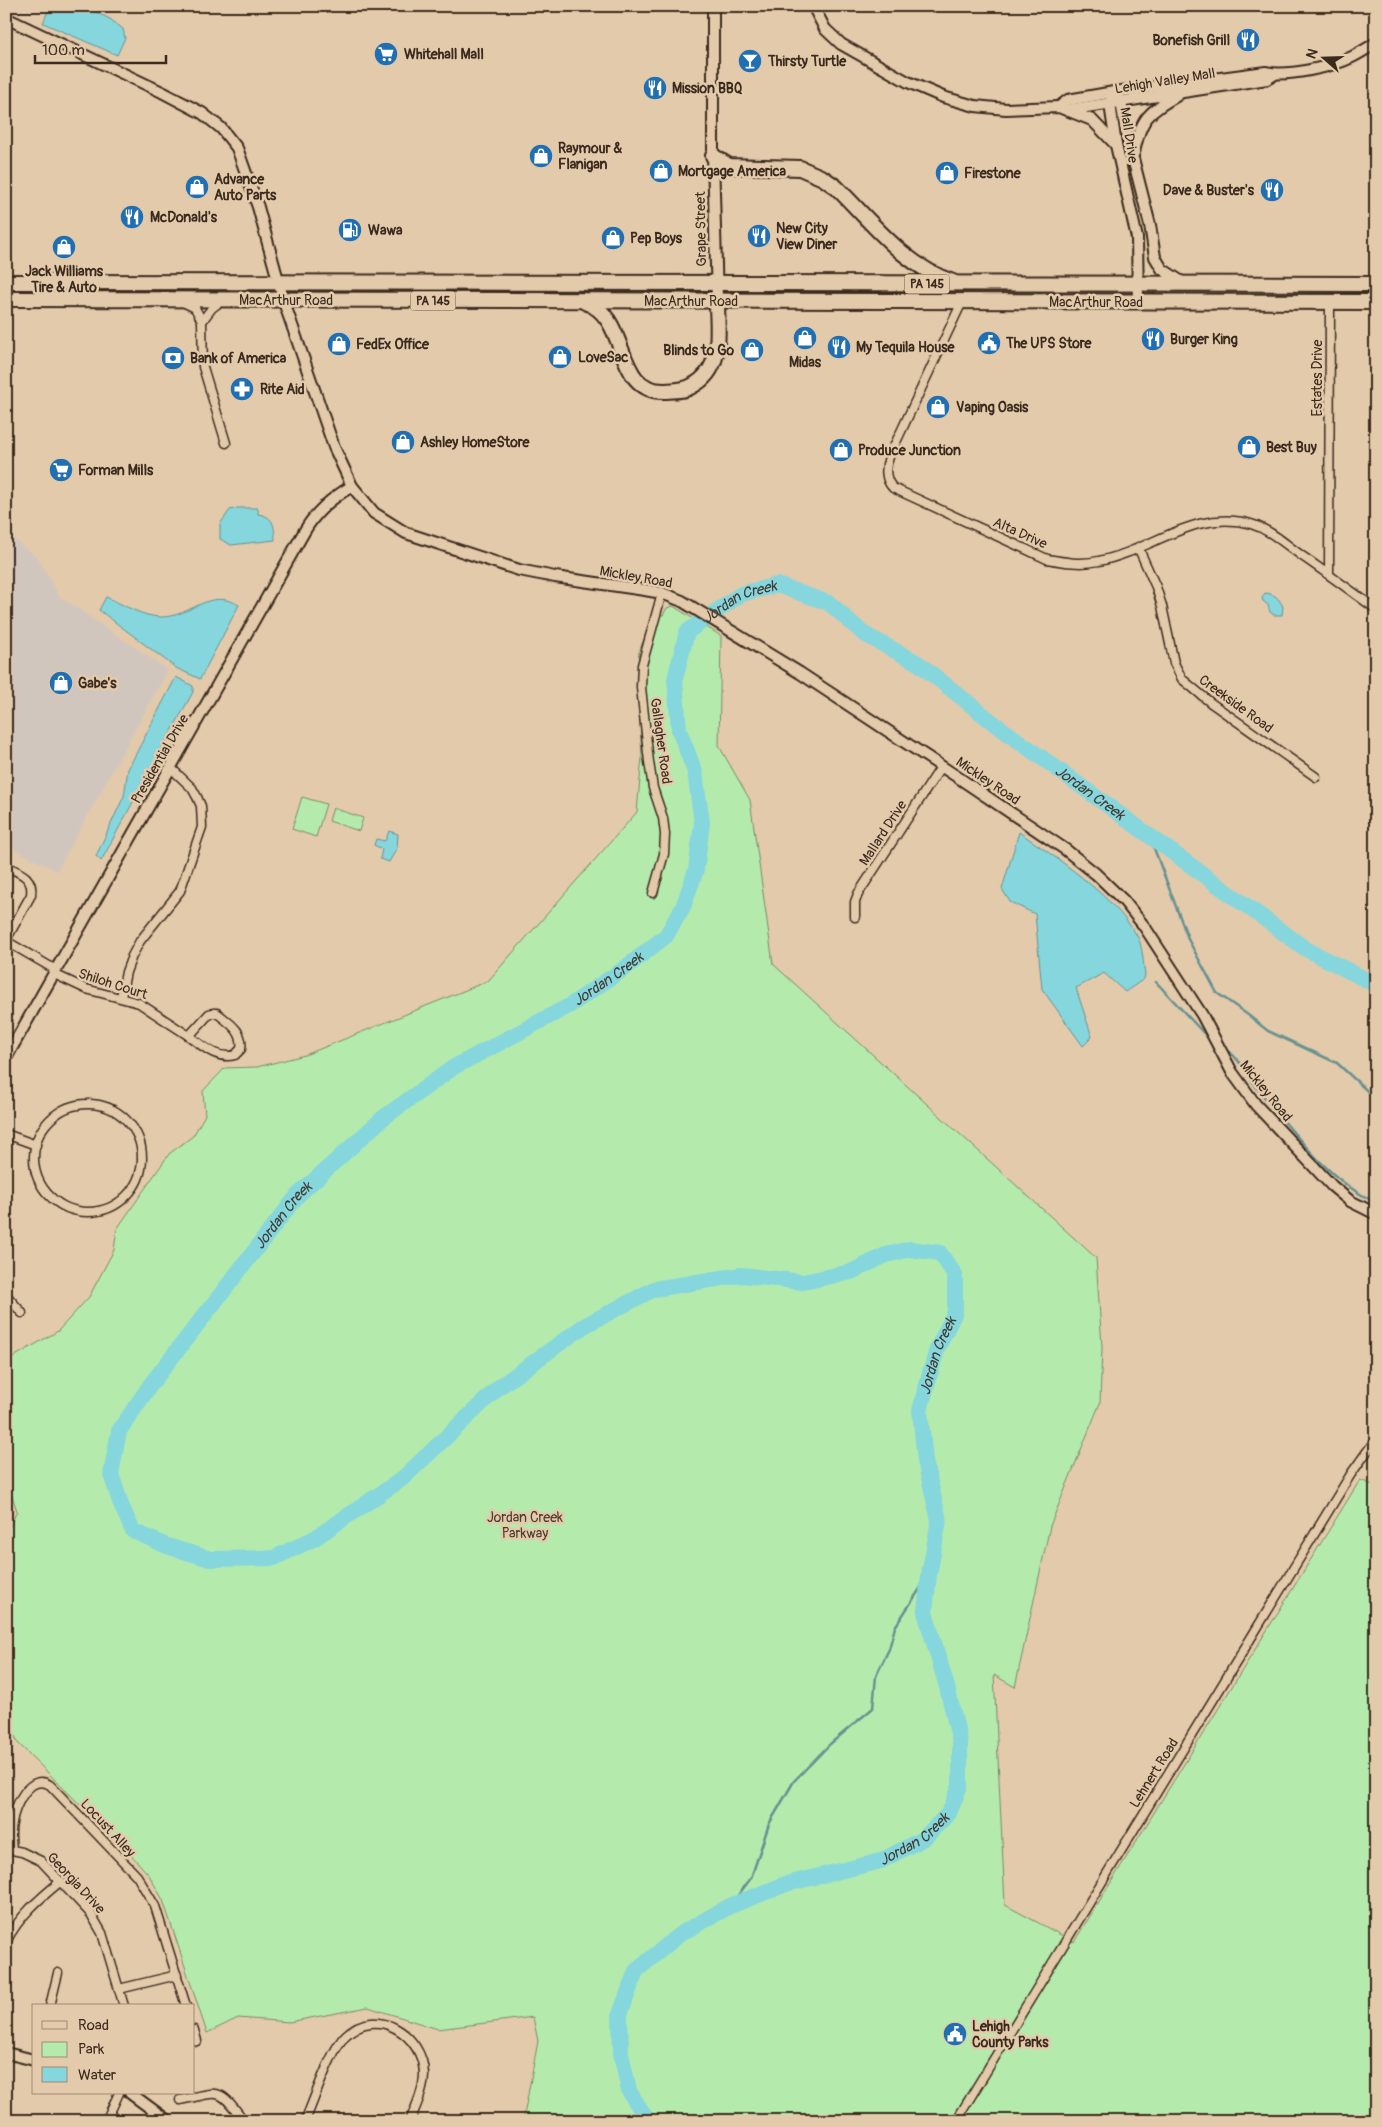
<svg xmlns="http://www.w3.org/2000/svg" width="1382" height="2127" font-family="Pangolin,sans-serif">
<rect width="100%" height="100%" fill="#e3caab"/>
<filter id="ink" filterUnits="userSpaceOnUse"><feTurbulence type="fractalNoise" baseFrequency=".02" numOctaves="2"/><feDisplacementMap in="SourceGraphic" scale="10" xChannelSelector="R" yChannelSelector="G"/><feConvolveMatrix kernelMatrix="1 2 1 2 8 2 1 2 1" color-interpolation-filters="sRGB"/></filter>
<g filter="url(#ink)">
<path fill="#d1c6be" d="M6,533l32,25 21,38 109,74 -111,201 -51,-26z"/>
<g fill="#b4ebad" stroke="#788a66">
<path d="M673,606l48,30 -2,110 31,54 23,164 323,294 6,89 -2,56 -50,123 -35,161 -21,-12 11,230 69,37 286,-462 16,6v635h-853l15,-80 -5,-24 -95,12 -70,-22 -79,15 -51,-4 -31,15 -44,-133 -14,-25 -16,-18 -115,-114 -12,-28v-180l11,-24 -7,-22 -4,-3v-122l11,-9 41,-24 31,-34 25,-47 3,-21 52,-75 24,-18 12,-21 -2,-24 22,-23 32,-1 48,-12 183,-74 149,-169 5,-55 -5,-81 2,-24 15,-39 9,2 4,-7z"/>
<path d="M302,797l24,7 -10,33 -24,-8z"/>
<path d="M333,808l30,10 -4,13 -30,-10z"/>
</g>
<g fill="#85d6dd" stroke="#679191">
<path d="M50,6h33l27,13 13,10 2,9 -8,17 -74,-32z"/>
<path d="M237,508h21v6c17,3 16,12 17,26l-44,5 -11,-6v-15l10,-14z"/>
<path d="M1265,593c10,1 14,5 18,14l-1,8h-8l-4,-3 -2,-7 -5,-4 -1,-3z"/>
<path d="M106,597c16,7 37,20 55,20 31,0 47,-30 78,-12l-39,74 -24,-11 -77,-58z"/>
<path d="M176,677l17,9v6l-92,169 -5,-5 28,-60 4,-27z"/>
<path d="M389,831l9,3 -1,14 -8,14 -9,-3 2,-10 -8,-4 2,-6 9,2z"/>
<path d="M1019,832c38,26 92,62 117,102 7,10 7,29 9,41l-1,4 -19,13 -21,-19 -28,15 16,49 -9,9 -41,-57 -7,-75 -25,-12 -8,-13z"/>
</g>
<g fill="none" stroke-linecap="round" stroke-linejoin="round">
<g stroke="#679191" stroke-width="2.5">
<path d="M1149,835l40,106 28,52 31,22 20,16 69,32 39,36"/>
<path d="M1156,982l55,59"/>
<path d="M1223,1047c15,9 23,26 34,41 30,37 74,96 119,114"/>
<path d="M730,1906l21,-28 18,-54 25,-43 36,-37 43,-36 3,-32 13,-27 6,-22 34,-52"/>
</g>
<path stroke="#85d6dd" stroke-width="16" id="s1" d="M648,2121l-19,-30 -8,-38 -1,-39 16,-43 44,-37 50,-28 56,-22 95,-23 43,-23 25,-25 11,-27v-44l-13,-55 -22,-75 4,-37 10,-55 -14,-59 -5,-51 17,-61 18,-37v-37l-15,-22 -30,-4 -24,6 -35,17 -48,10 -62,-7 -87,14 -70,37 -85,61 -97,92 -87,59 -41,20 -64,1 -43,-13 -34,-15 -12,-26 -10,-31 8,-43 32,-47 147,-189 85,-77 71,-51 115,-61 56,-38 41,-32 17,-29 13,-37 6,-47 -7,-51 -16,-42 -4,-51 12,-47 54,-38 36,-9 52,18 35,31 54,29 77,61 311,225 70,36"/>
<g stroke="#3b2a1e" stroke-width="11">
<g id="street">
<path d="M183,302l12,6 7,13 1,46 23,76"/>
<path d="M962,302l-73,155c-4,11 -4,23 4,31l154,71c17,3 34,6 52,2 52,-10 96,-53 152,-37 20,6 34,20 51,32 25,17 49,35 74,53"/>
<path d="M202,321l10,-13 9,-7"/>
<path d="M1138,547l18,40 6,19 12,57 8,16 29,24 105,74"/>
<path d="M1329,575l1,-273"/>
<path d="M6,866c14,7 28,11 25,29l-25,45"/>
<path d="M653,893l11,-39 1,-20 -2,-16 -10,-30 -4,-26 -8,-75 1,-22 20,-72"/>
<path d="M855,917v-15l3,-8 83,-127"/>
<path d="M6,941l50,29"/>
<path d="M54,974l32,15 53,14 50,33"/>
<path d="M121,997l5,-25 6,-16 8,-15 40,-50 22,-64 -1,-21 -4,-9 -5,-9 -21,-20"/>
<path d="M213,1013h4c12,10 27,18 24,36l-6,6c-18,5 -32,-9 -46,-19l20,-22z"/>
<circle cx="88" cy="1158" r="54"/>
<path d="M6,1134l30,11"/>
<path d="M6,1295l16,18"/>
<path d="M6,1942c13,-26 33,-43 55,-61"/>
<path d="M119,1989l58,-14"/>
<path d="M50,2006l8,-33"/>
<path d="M124,2006l-22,-73 -11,-19 -50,-53 -19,-9 -10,-2c-1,-9 -2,-18 0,-27 2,-17 18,-51 38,-38l87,91 18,30 31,100"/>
<path d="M194,2030l3,11"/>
<path d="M180,2100c41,-8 38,-14 64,21"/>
<path d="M106,2121l13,-28"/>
<path d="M305,2121c9,-21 26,-72 41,-86 31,-30 77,0 78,39 0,16 -8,32 -14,47"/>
<path d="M956,2121l395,-647 25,-35"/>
</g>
</g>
<g stroke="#3b2a1e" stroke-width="14">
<g id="secondary">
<path d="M713,6v150l4,145"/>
<path d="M813,6l12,23 16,15 67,38 35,15 32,9 31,3 53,-2 33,13 24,25"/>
<path d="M6,18l156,74 40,21 19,15 16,20 21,59 26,95 50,145 18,39 22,27 32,20 113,37 36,7 90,13 17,3 20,8 118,72 156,103 110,74 30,24 28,27 20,25 58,89 30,57 24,33 76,81 18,15 26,13"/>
<path d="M1114,92l-4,12 6,41 21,93 1,64"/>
<path d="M1117,96l4,6 5,29 24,94 5,32 7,12 23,15"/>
<path d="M1059,107l9,-7 46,-8 152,-20c21,5 66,-5 86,-15 8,-4 16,-9 24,-14"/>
<path d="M1067,110l200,-31 8,-5"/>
<path d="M1134,153c7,-36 14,-40 44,-58"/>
<path d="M6,1058l298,-526c12,-21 28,-34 48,-46"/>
<path d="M6,2053l28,7"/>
<path d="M130,2093l38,28"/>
</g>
</g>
<g stroke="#3b2a1e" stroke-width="18">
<g id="highway">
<path d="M713,156l16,10 71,2 23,10 13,9c35,34 69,80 117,95"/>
<path d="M6,282l1370,2"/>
<path d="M6,299l1370,3"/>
<path d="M585,302c46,15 27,91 81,89 10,-1 18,0 26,-5 33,-17 25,-55 25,-85"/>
</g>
</g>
<use href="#street" stroke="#e3caab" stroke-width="8"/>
<use href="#secondary" stroke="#e3caab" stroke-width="10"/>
<use href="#highway" stroke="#e3caab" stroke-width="14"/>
</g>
</g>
<defs>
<g id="restaurant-disc" transform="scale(1.25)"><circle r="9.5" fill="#1f6fb2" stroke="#e3caab"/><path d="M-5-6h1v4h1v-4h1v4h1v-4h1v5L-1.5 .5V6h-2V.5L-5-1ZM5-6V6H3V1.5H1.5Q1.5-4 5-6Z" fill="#fff"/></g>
<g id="supermarket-disc" transform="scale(1.25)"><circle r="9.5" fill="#1f6fb2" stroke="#e3caab"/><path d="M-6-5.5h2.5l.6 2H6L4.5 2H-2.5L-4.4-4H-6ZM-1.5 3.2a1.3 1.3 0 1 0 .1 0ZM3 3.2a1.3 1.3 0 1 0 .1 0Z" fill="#fff"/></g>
<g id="bar-disc" transform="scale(1.25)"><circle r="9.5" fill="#1f6fb2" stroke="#e3caab"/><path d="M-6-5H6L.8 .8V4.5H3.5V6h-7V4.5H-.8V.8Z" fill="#fff"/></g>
<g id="shop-disc" transform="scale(1.25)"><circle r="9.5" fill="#1f6fb2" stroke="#e3caab"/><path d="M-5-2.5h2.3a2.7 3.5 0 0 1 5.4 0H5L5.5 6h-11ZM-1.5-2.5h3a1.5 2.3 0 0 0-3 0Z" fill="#fff"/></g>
<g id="fuel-disc" transform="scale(1.25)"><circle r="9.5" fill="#1f6fb2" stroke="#e3caab"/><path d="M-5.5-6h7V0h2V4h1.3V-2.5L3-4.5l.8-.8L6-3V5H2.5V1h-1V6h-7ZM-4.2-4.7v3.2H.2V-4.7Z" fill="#fff"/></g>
<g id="civic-disc" transform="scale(1.25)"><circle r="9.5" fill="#1f6fb2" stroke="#e3caab"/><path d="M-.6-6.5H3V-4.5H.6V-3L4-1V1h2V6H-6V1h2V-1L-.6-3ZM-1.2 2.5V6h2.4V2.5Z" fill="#fff"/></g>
<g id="bank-disc" transform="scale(1.25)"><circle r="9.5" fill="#1f6fb2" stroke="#e3caab"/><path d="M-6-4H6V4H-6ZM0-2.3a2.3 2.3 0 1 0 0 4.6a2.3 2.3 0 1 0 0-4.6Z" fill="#fff"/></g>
<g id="pharmacy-disc" transform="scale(1.25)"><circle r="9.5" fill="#1f6fb2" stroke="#e3caab"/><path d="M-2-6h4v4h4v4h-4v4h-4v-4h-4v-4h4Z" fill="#fff"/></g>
</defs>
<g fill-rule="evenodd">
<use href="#restaurant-disc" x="1248" y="40"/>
<use href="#supermarket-disc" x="386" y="54"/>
<use href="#bar-disc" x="750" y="61"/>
<use href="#restaurant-disc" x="655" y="88"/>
<use href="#shop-disc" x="541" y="156"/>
<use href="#shop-disc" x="661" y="171"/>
<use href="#shop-disc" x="947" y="173"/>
<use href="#shop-disc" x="197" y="187"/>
<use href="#restaurant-disc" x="1272" y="190"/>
<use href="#restaurant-disc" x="132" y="217"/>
<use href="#fuel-disc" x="350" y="230"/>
<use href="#restaurant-disc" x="759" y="236"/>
<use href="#shop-disc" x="613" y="238"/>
<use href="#shop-disc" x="64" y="247"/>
<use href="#shop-disc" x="805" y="338"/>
<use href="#restaurant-disc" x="1153" y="339"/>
<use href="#civic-disc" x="989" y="343"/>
<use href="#shop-disc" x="339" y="344"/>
<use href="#restaurant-disc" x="839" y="347"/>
<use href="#shop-disc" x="752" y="350"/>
<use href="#shop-disc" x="560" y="357"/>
<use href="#bank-disc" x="173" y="358"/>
<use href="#pharmacy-disc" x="242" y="389"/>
<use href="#shop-disc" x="938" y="407"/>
<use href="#shop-disc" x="403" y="442"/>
<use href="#shop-disc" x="1249" y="447"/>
<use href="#shop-disc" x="841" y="450"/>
<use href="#supermarket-disc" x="61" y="470"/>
<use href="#shop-disc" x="61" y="683"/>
<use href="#civic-disc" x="955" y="2034"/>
</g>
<g text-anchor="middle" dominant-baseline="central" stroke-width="5" stroke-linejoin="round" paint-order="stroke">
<g fill="#e3caab" stroke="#6d5a48" stroke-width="1">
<rect x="904.5" y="274.5" width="45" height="19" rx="4"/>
<rect x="410.5" y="291.5" width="45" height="19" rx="4"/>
</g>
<g font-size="12" font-weight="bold" fill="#3b2a1e">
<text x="927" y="284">PA 145</text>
<text x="433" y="301">PA 145</text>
</g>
<g font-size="14" font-weight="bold" fill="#3b2a1e" stroke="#e3caab" text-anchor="start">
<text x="1230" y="40" text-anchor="end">Bonefish Grill</text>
<text x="404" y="54">Whitehall Mall</text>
<text x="768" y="61">Thirsty Turtle</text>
<text x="672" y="88">Mission BBQ</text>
<text x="558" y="148">Raymour &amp;<tspan x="558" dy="16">Flanigan</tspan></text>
<text x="678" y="171">Mortgage America</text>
<text x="964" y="173">Firestone</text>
<text x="214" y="179">Advance<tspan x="214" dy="16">Auto Parts</tspan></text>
<text x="1254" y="190" text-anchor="end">Dave &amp; Buster's</text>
<text x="150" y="217">McDonald's</text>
<text x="776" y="228">New City<tspan x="776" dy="16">View Diner</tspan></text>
<text x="368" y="230">Wawa</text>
<text x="630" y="238">Pep Boys</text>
<text x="64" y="271" text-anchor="middle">Jack Williams<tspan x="64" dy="16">Tire &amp; Auto</tspan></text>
<text x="1170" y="339">Burger King</text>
<text x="1006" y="343">The UPS Store</text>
<text x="356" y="344">FedEx Office</text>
<text x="856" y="347">My Tequila House</text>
<text x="734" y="350" text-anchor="end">Blinds to Go</text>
<text x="578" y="357">LoveSac</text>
<text x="190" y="358">Bank of America</text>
<text x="805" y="362" text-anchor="middle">Midas</text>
<text x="260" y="389">Rite Aid</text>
<text x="956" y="407">Vaping Oasis</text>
<text x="420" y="442">Ashley HomeStore</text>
<text x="1266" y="447">Best Buy</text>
<text x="858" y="450">Produce Junction</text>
<text x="78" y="470">Forman Mills</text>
<text x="78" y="683">Gabe's</text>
<text x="972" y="2026">Lehigh<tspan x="972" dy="16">County Parks</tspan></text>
</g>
<g font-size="14" fill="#3b2a1e" stroke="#e3caab">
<text transform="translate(1165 81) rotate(-9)">Lehigh Valley Mall</text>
<text transform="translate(1129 135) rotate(81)">Mall Drive</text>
<text transform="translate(701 229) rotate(-91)">Grape Street</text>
<text x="286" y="300">MacArthur Road</text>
<text x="691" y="301">MacArthur Road</text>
<text x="1096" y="302">MacArthur Road</text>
<text transform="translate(1317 378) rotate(-90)">Estates Drive</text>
<text transform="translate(1020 533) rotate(24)">Alta Drive</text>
<text transform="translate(636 577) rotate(10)">Mickley Road</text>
<text transform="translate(1236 704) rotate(36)">Creekside Road</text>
<text transform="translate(661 741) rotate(82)">Gallagher Road</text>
<text transform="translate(160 759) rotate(-60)">Presidential Drive</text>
<text transform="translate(988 781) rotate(34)">Mickley Road</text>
<text transform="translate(883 833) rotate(-57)">Mallard Drive</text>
<text transform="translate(113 984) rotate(18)">Shiloh Court</text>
<text transform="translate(1266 1091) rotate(51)">Mickley Road</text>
<text transform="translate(1154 1773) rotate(-58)">Lehnert Road</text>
<text transform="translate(108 1828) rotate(47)">Locust Alley</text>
<text transform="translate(76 1883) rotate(47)">Georgia Drive</text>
</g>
<g font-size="14" fill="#473d2c" stroke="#e3caab">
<text x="525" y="1517">Jordan Creek<tspan x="525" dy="16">Parkway</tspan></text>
</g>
<g font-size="15" font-style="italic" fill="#423b31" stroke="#e3caab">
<text stroke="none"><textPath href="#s1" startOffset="3236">Jordan Creek</textPath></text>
<text stroke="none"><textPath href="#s1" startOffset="3656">Jordan Creek</textPath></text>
<text stroke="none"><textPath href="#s1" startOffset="2786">Jordan Creek</textPath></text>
<text stroke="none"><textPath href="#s1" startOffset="2381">Jordan Creek</textPath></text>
<text stroke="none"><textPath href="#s1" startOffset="986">Jordan Creek</textPath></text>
<text stroke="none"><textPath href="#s1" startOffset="472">Jordan Creek</textPath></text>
</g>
</g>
<rect width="1382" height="2127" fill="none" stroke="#e3caab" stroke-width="25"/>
<rect x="12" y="12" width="1357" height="2102" fill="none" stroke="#3b2a1e" stroke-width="2" filter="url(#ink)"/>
<rect x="32" y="2004" width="162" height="90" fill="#e3caab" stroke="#a08a73"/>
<rect x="42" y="2021" width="25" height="8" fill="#e3caab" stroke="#a08a73"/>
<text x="78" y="2030" font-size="15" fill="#3b2a1e">Road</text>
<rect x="42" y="2042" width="25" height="15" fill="#b4ebad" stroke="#a08a73"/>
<text x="78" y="2054" font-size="15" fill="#3b2a1e">Park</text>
<rect x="42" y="2067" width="25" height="15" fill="#85d6dd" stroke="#a08a73"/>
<text x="78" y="2080" font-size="15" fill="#3b2a1e">Water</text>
<g transform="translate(1324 58) rotate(290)" stroke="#e3caab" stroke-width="4" paint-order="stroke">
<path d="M0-4L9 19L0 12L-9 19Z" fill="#3b2a1e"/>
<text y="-8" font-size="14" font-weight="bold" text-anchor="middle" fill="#3b2a1e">N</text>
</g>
<path d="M35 55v8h131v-8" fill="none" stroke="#3b2a1e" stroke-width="2.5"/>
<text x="42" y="55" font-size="15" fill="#3b2a1e" stroke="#e3caab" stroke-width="4" paint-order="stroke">100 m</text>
</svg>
